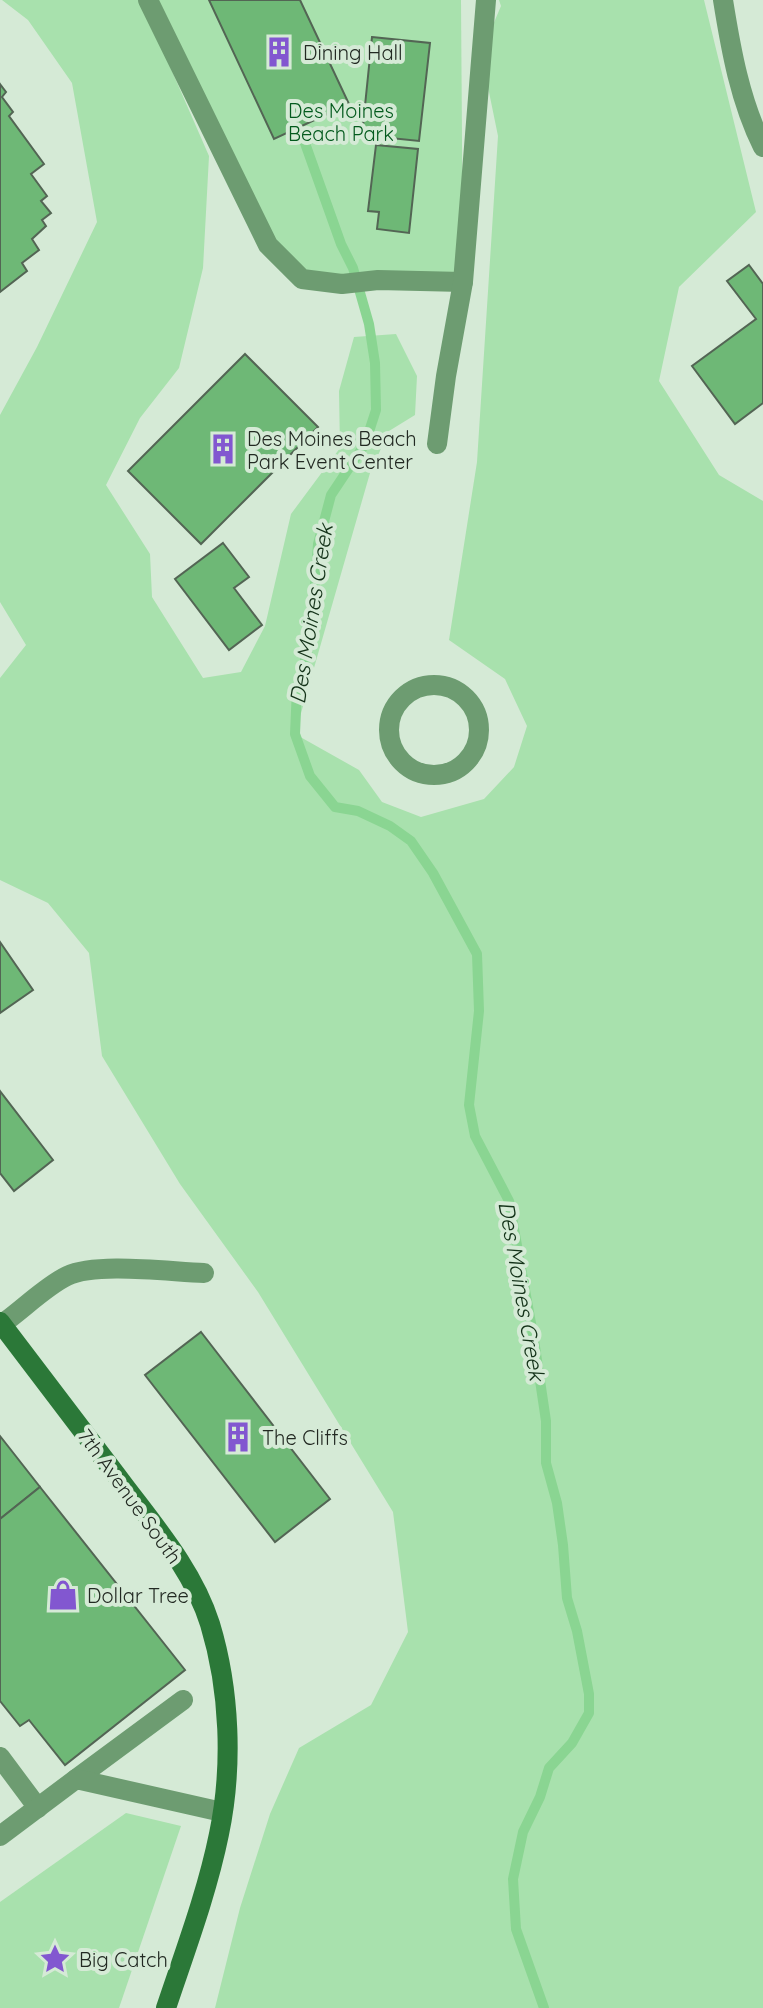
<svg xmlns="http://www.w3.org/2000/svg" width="763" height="2008" font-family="Quicksand,sans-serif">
<rect width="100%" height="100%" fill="#d5ead6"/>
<g fill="#a8e1ad">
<path d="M2,0h139l68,156 -6,112 -24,100 -39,50 -34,67 44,69 2,43 51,81 38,-6 24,-46 26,-112 49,-66 -1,-57 15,-54 42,-3 21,42 -2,39 -26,16 -19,42 -75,261 64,36 23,32 39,15 63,-18 30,-32 13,-41 -22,-47 -56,-39 28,-178 21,-326 -17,-83 20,-47 -2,-6h205l52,212 -77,75 -20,94 60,94 44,26v1507h-548l25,-100 30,-94 29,-66 72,-43 37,-73 -15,-120 -135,-220 -78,-108 -78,-128 -13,-103 -41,-50 -48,-23v-202l26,-33 -26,-43v-187l37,-68 60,-125 -25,-139 -44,-63z"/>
<path d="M148,0h313l2,282 -161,-3 -35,-34z"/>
<path d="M126,1813l55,13 -62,182h-119v-106z"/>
</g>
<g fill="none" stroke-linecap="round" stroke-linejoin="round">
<path stroke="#8ad592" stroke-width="10" d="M301,132l40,112 12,24 16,56 6,39 1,47 -11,34 -34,51 -13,49 -7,95 -14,49 -2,46 15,42 25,31 23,4 32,15 21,15 22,32 44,81 2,57 -10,94 6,31 34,65 25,139 12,81v42l11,40 6,42 4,53 10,33 12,63v19l-17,30 -23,25 -9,29 -17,35 -10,47 3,50 28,79"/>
</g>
<g fill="#6eb876" stroke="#536554" stroke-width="2">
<path d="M209,0h91l49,104 -75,35z"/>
<path d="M372,37l58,6 -11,98 -57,-6z"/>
<path d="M0,84l6,8 -4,5 11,15 -4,4 35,48 -13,10 16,22 -6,5 10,12 -9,7 4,6 -14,13 7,11 -17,13 5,8 -27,21z"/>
<path d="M376,145l42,4 -9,84 -32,-4 2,-17 -11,-1z"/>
<path d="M749,265l14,19v119l-28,21 -43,-58 64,-47 -29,-38z"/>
<path d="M245,354l73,73 -117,117 -73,-73z"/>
<path d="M223,543l26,34 -15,11 28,37 -33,25 -54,-71z"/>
<path d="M0,942l33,48 -33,23z"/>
<path d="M0,1091l53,69 -39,31 -14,-18z"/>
<path d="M201,1332l129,167 -55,43 -130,-167z"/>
<path d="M0,1436l40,51 -40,32z"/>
<path d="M40,1487l145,183 -120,95 -36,-45 -9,6 -20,-25v-182z"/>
</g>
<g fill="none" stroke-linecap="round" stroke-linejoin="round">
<g stroke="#6d9c71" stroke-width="20">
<path d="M148,0l120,245 34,34 40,5 36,-4 85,2"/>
<path d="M437,444l9,-68 17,-94 23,-282"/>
<circle cx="434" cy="730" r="45"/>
<path d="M2,1324c20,-14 44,-38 65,-48 30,-14 103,-4 137,-3"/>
<path d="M0,1757l38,51"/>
<path d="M76,1779l107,-79"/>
<path d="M0,1836l76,-57 146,33"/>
</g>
<path stroke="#6d9c71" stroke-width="20" d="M723,0c8,50 17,101 40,147"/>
<path stroke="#2b7838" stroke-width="20" d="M0,1322c39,51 78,103 117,154 34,46 76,93 93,148 20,66 23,143 9,210 -12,59 -34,117 -53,174"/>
</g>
<defs>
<g id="building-bare" transform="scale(2.4)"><path d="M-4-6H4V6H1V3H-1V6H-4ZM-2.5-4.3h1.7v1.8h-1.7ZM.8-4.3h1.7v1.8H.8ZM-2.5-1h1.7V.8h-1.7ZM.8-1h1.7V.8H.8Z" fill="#8257d0" stroke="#d5ead6" stroke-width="2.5" paint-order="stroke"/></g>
<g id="shop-bare" transform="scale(2.4)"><path d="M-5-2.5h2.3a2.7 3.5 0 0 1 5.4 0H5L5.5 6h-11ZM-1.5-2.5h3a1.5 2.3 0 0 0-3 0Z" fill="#8257d0" stroke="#d5ead6" stroke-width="2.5" paint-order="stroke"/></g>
<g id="sight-bare" transform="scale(2.4)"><path d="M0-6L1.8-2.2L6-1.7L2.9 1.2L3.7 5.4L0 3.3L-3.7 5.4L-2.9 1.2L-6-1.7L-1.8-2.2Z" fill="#8257d0" stroke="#d5ead6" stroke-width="2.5" paint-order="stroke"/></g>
</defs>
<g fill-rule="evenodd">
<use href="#building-bare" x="279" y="52"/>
<use href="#building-bare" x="223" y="449"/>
<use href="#building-bare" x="238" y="1437"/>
<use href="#shop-bare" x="63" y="1595"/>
<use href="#sight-bare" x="55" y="1959"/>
</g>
<g text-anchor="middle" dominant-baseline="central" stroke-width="8" stroke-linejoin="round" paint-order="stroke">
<g font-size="20" fill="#222922" stroke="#d5ead6" text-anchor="start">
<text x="303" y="52">Dining Hall</text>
<text x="247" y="438">Des Moines Beach<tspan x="247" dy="23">Park Event Center</tspan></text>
<text x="262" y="1437">The Cliffs</text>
<text x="87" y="1595">Dollar Tree</text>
<text x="79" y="1959">Big Catch</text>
</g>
<g font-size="20" fill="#035a1d" stroke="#d5ead6">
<text x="341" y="110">Des Moines<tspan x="341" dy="23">Beach Park</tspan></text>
</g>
<g font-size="20" fill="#222922" stroke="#d5ead6">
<text transform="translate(130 1496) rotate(54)">7th Avenue South</text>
</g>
<g font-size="22" font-style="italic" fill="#133218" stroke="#d5ead6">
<text transform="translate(311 614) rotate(-81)">Des Moines Creek</text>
<text transform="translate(522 1291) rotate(80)">Des Moines Creek</text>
</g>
</g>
</svg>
